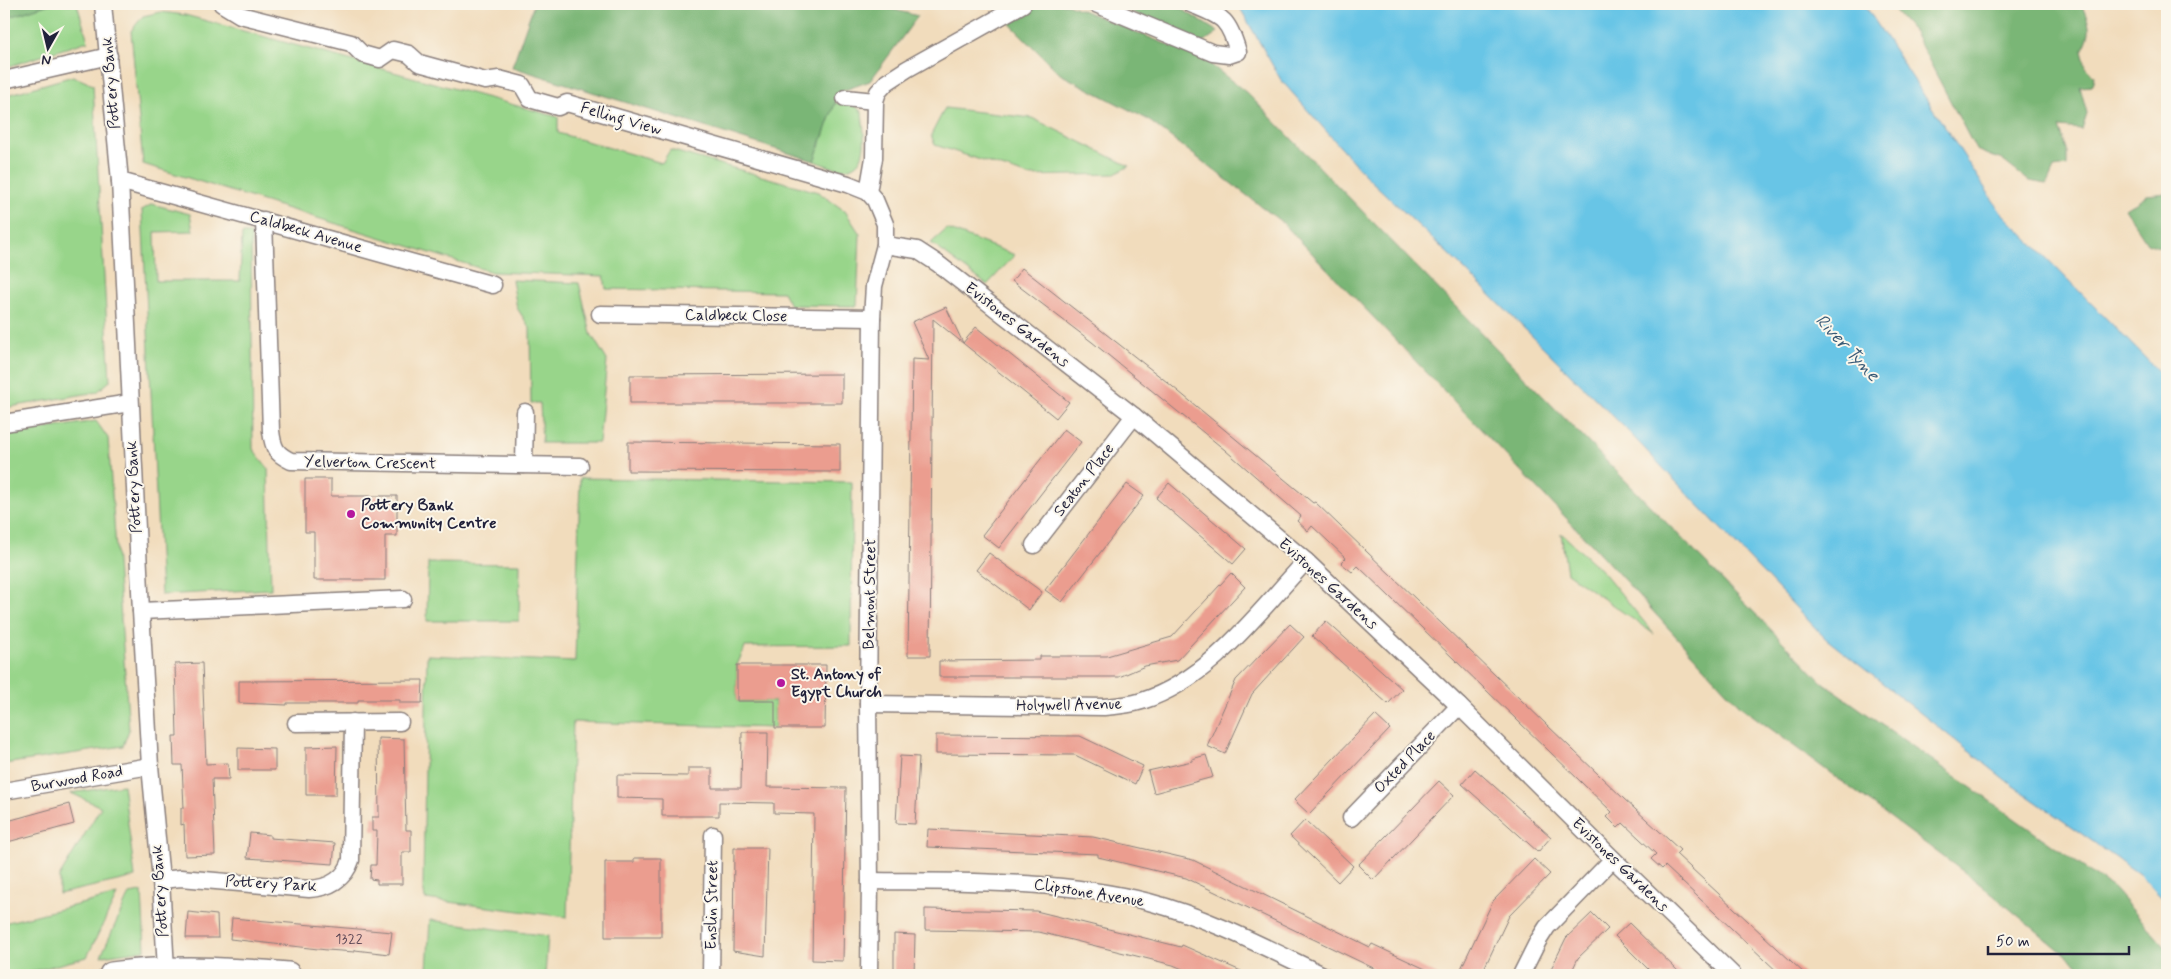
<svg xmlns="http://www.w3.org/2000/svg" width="2171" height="979" font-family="Mynerve,sans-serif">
<rect width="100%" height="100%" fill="#fbf7ec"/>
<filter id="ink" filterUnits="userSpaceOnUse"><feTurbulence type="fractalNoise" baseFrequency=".02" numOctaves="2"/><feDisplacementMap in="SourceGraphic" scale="10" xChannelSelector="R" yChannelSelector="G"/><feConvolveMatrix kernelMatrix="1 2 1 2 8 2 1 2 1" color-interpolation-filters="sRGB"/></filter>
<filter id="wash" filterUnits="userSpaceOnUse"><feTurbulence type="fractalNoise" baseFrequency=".0096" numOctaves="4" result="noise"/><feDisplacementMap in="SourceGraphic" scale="20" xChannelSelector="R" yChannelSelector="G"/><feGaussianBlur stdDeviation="1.12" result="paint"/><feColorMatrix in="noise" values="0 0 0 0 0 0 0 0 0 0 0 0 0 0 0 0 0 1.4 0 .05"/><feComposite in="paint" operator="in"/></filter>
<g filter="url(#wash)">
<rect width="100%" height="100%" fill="#f1dcbc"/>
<g fill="#98d58a" stroke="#5d7c62">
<path d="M49,4h28l11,37 -84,27v-49z"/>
<path d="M161,12l24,3 373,102v16l104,30 8,-13 148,42 27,19 15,23 -3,72 -67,-1 -7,-13 -177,-3 -2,-13 -112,-4 -349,-108 -12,-133 12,-15z"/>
<path d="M73,76l20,9 17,296 -13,11 -93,16v-312z"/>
<path d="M835,103l20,3 7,6c1,19 10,53 -17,57 -9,1 -22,-5 -31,-8z"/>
<path d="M945,108l87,10 97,48 -14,8 -86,2 -94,-31 -4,-10z"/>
<path d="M152,204l38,10 3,17 -38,1 1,49h84l2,-47h9l2,215 15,19 3,121 -110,6 -19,-385z"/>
<path d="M947,229l68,26 -28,30 -56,-42z"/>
<path d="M512,280l67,3 12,51 16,26 -8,83h-57l-2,-40h-9l-1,-75 -13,-20z"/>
<path d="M96,421l12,17 21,292 -6,16 -119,18v-329z"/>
<path d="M580,478l272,4 -1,164 -106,1 -8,18v36h38v27l-202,-6 -6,195 -142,-18 -2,-14 4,-230 148,7z"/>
<path d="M1561,533l43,40 50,61 -87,-61z"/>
<path d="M428,563l92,1 -1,57h-92z"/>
<path d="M123,785l12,92 -76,17v-17l42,-70 -30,-14z"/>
<path d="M142,892l3,58 -44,6 28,-62z"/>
<path d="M117,895l-30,62 -68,18h-15v-52z"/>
<path d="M430,920l118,16 -3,39h-78l-40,-5z"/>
</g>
<g fill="#7ab676" stroke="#4e6c58">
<path d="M4,4h45l-45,15z"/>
<path d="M534,4h338l46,12 -48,65 -31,11 -25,69 -302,-94z"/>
<path d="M1040,4h27l138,56 42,33 575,589 292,207 53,60v26h-77l-114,-94 -236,-175 -147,-160 -310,-323 -136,-104 -87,-45 -50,-50z"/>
<path d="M1114,4h60l44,28 -16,11z"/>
<path d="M1889,4h192c9,20 12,27 1,47l4,16 8,9 -2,10 -12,1 7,26 -5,16 -23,-2 8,22v17l-13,2 -7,16 -18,-3 -27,-21 -26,-10 -62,-118z"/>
<path d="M2167,193v57l-20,-7 -22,-34 22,-14z"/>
</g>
<path fill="#67c5e6" stroke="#447490" d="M1230,4h634l136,207 167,169v523l-28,-29 -127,-89 -187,-147 -201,-211 -164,-162 -95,-90 -84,-95 -41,-72z"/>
<g id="blocks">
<g fill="#eb9d8f">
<path d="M1022,268l145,114 146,121 2,-1 309,297 56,51 -4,4 130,121h-25l-116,-109 -3,3 -11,-10 5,-5 -33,-31 -5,5 -11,-11 5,-5 -254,-246 -6,6 -11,-9 5,-5 -34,-32 -4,5 -11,-10 4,-5 -76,-66 -133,-108 -80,-61z"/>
<path d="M946,307l17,36 13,-16 93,75 -13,16 -123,-99 -3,337h-22l4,-297 17,1 -17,-38z"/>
<path d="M842,374v29h-212v-28z"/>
<path d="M1064,429l17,13 -82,106 -17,-13z"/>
<path d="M628,442l212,2v28l-212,-1z"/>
<path d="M305,479h26v17h66v40h-12v44h-71v-48h-9z"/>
<path d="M1169,483l77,66 -13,15 -77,-66z"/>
<path d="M1127,484l17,12 -82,106 -17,-12z"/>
<path d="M989,553l53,39 -13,18 -53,-40z"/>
<path d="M1231,573l14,14 -68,73 -32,6 -26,11h-180v-16l101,-1v-4h67l65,-19z"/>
<path d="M1326,621l76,68 -14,15 -76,-68z"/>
<path d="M1290,624l14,13 -52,57 -27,60 -18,-8 29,-66z"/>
<path d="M202,663l4,101 22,-1 1,16h-17l3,76 -30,1 -1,-32 -3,1v-17h3l-2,-43h-8l-1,-29h4l-2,-72z"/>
<path d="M737,665h89l-1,63h-50v-27h-38z"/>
<path d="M423,680l-1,23h-22v-3h-42v3h-71v2l-48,-2v-22z"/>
<path d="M1375,715l15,14 -81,85 -15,-14z"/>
<path d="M742,732h26l-1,55 79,1 -3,173 -31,-1 2,-146 -40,-1v-10l-55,-1v14h-57v-17l-45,-1v-23l71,1v-8h24v20h29z"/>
<path d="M936,735l144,1 63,30 -8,18 -60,-29 -139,-1z"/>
<path d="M378,738l26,1 2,91h5v22h-9v32h-25v-4l-7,-1 1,-14h5l1,-34h-5v-14h7z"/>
<path d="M337,746l-1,49h-30v-48z"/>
<path d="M238,748l37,1v21h-37z"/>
<path d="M1206,755l7,22 -59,16 -6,-22 44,-10v-2z"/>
<path d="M900,756l19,1 -4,67 -19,-1z"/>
<path d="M1475,769l76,68 -13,15 -76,-68z"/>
<path d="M1439,781l15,14 -81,85 -15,-15z"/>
<path d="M69,804l5,20 -70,19v-21z"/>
<path d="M1305,820l48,46 -15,16 -48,-46z"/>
<path d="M928,829l165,8 100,23 177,87 2,-3 66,31h-50l-202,-97 -88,-21v-3l-171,-7z"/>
<path d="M250,833l20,2v3l65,5 -2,21 -86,-6z"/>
<path d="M734,848h34l-3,108 -32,-5z"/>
<path d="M634,858h27v79h-56v-75h29z"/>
<path d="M1534,859l16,15 -41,42 -28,59h-23l35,-74z"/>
<path d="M925,909l111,2 145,36 1,-2 68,30h-53l-24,-10 -134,-33 -114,-2z"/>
<path d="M188,912l29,3 1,23h-32z"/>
<path d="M1592,913l16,16 -30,29 -8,17h-22l18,-37z"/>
<path d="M232,918l160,14 -3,22 -34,-4v2l-28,-2 -97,-11z"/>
<path d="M1629,923l53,52h-28l-39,-39z"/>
<path d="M894,934l21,1 -1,40h-20z"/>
</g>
</g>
</g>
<g filter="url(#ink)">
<use href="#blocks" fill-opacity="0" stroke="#8a7f7c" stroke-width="1"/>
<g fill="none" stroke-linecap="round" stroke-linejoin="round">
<g stroke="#8a7f7c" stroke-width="19">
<g id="minor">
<path d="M103,4l17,177 21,430 9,155 11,114 5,90"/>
<path d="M222,4l18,11 111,28 11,11 18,5 13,-9 16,4 10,9 66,18 14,-2 23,6 8,14 28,8 9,-4 281,81 20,8 7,8 10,24v21l-11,41 -2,32 -4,386 2,177 -1,94"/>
<path d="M1096,4l117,49 16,2 9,-3c-10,-35 -16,-35 -47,-48"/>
<path d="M4,80l105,-24"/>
<path d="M845,98l30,3"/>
<path d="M120,181l373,104"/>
<path d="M868,192l6,-34 1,-57 3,-9 9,-10 20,-13 116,-65"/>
<path d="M264,220l7,211c2,17 5,23 20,30l289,5"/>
<path d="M885,245l32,5 20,13 197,153 172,145 153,145 154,153 120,116"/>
<path d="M600,314l272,4"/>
<path d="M4,423l126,-20"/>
<path d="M524,465l1,-53"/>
<path d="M1034,545l100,-129"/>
<path d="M141,611l262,-12"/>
<path d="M868,704l236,3c13,-1 26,-2 38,-6 69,-22 116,-89 164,-140"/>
<path d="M296,723l104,-1"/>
<path d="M4,791l146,-25"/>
<path d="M1351,818l108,-112"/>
<path d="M161,880l20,-2 128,11c20,-1 36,-10 42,-29l2,-138"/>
<path d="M870,881c94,1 187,-2 279,21 61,16 117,46 174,73"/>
<path d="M711,975l2,-140"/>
<path d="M1521,975l17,-34 9,-14 66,-68"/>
</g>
</g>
<g stroke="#8a7f7c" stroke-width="28">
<path id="primary" d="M112,975c58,-8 117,-5 176,0"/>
</g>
<use href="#minor" stroke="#fff" stroke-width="16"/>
<use href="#primary" stroke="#fff" stroke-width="25"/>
</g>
</g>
<g fill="#b5179e" stroke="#fbf7ec" stroke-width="2">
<circle cx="351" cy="514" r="5"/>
<circle cx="781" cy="683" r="5"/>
</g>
<g text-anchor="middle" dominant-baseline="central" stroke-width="4" stroke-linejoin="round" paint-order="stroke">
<g font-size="14" fill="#544150">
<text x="349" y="939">1322</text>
</g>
<g font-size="16" fill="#22223b" stroke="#fbf7ec">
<text transform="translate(111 83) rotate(-95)">Pottery Bank</text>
<text transform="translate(621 119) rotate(16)">Felling View</text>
<text transform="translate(306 232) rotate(16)">Caldbeck Avenue</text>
<text transform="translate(736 316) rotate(1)">Caldbeck Close</text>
<text transform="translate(1017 325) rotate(38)">Evistones Gardens</text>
<text transform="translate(370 463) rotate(1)">Yelverton Crescent</text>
<text transform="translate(1084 480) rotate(-52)">Seaton Place</text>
<text transform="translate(134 487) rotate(-93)">Pottery Bank</text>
<text transform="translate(1328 584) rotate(42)">Evistones Gardens</text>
<text transform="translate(870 594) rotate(-89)">Belmont Street</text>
<text transform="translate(1069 705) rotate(-1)">Holywell Avenue</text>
<text transform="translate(1405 762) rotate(-46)">Oxted Place</text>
<text transform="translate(77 779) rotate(-10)">Burwood Road</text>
<text transform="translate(1620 865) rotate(44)">Evistones Gardens</text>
<text transform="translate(271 884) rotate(3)">Pottery Park</text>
<text transform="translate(160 891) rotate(-94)">Pottery Bank</text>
<text transform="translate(1089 893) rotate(9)">Clipstone Avenue</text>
<text transform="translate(712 905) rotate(-89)">Enslin Street</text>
</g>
<g font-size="16" font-weight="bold" fill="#22223b" stroke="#fbf7ec" text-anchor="start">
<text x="361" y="505">Pottery Bank<tspan x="361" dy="18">Community Centre</tspan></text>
<text x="791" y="674">St. Antony of<tspan x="791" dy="18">Egypt Church</tspan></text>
</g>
<g font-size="18" font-style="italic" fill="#3a5b77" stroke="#fbf7ec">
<text transform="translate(1847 348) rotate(47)">River Tyne</text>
</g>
</g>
<rect width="2171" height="979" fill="none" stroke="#fbf7ec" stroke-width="20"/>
<g transform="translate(48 48) rotate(188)" stroke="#fbf7ec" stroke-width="4" paint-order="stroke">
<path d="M0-4L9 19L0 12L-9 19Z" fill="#22223b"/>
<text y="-8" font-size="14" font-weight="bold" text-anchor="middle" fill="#22223b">N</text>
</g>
<path d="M1988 946v8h141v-8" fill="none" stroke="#22223b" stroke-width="2.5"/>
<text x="1996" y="946" font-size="15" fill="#22223b" stroke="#fbf7ec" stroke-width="4" paint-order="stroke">50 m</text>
</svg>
